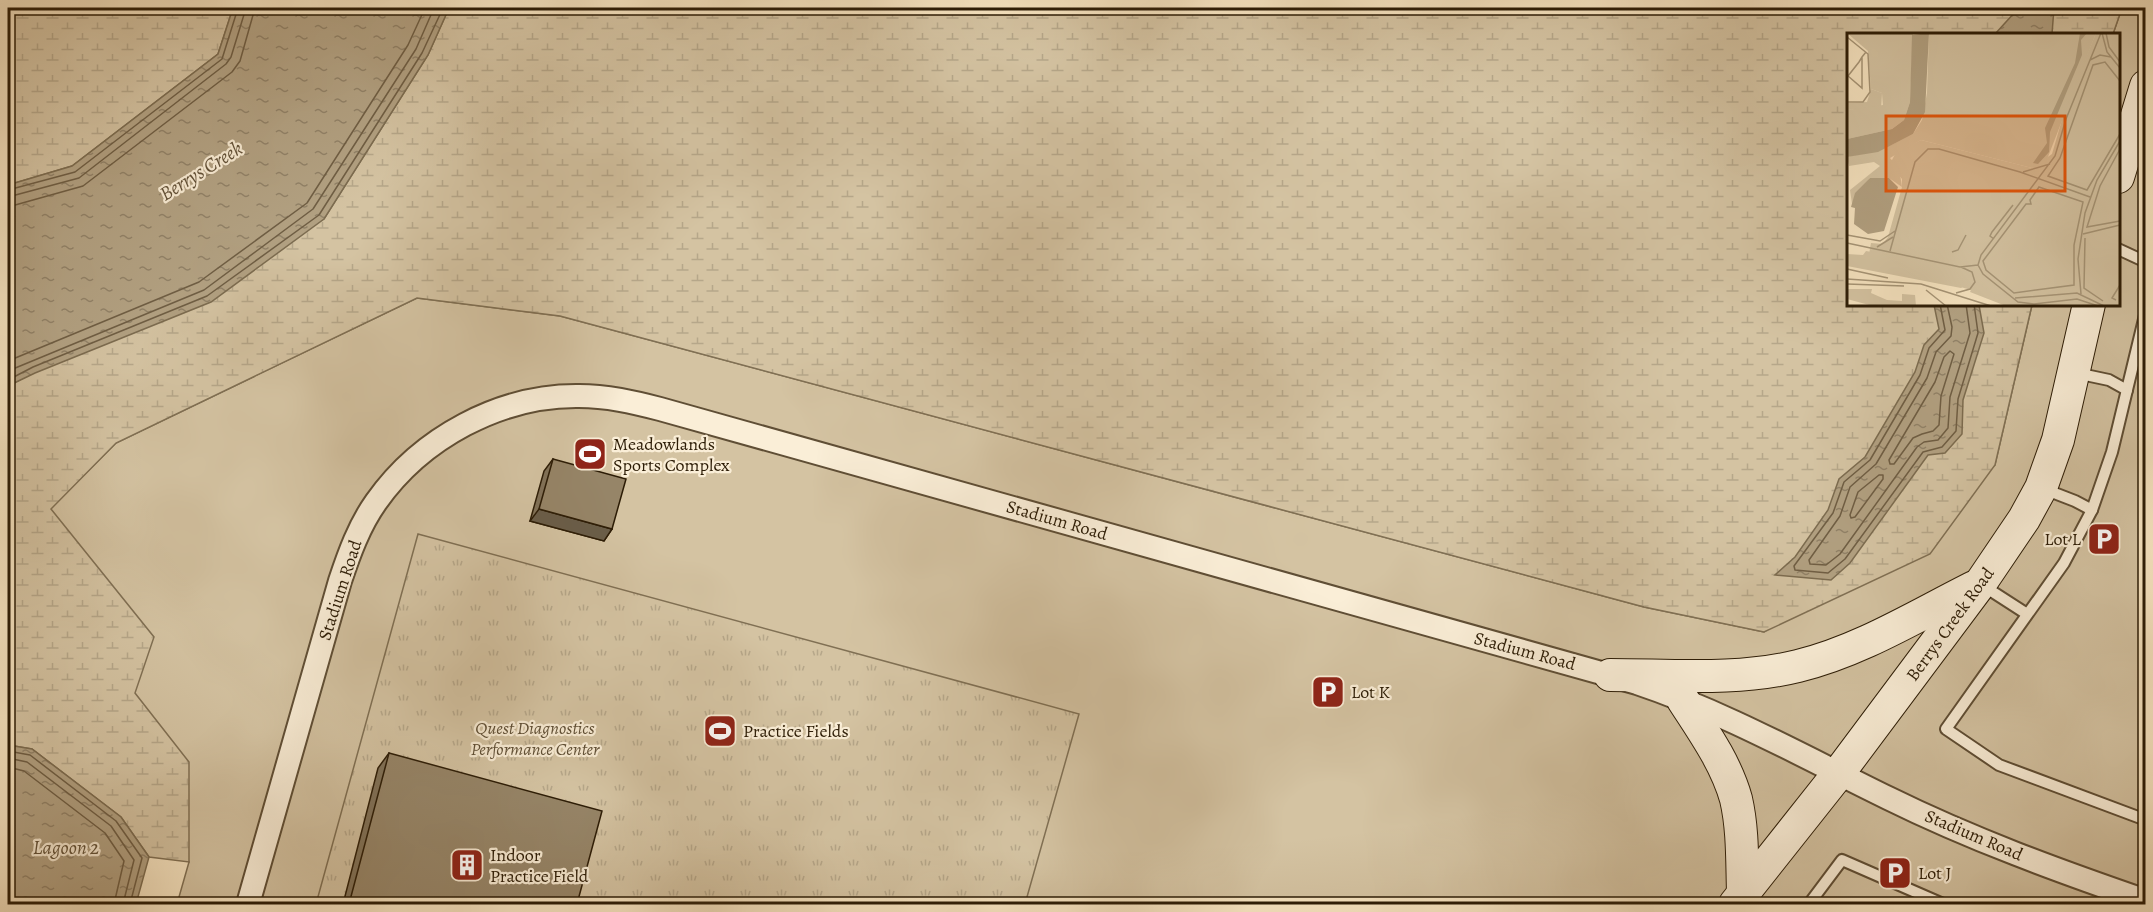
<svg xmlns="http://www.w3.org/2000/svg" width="2153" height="912" font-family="Alegreya,serif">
<defs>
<pattern id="wetland-marsh" width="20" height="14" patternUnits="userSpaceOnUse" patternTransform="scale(1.5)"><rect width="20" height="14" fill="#d4c3a2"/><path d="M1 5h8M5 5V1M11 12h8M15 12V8" fill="none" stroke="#b6a78a"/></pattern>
<pattern id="park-tufts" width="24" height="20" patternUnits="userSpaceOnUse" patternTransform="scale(1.5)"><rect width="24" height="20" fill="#d4c3a2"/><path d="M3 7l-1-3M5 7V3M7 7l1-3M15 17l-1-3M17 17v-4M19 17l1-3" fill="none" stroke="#b6a78a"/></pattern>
<pattern id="water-ripples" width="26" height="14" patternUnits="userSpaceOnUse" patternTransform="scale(1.5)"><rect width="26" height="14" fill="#b2a182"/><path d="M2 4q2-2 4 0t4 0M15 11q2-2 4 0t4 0" fill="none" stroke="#918268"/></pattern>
</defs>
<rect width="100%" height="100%" fill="#f7e5c2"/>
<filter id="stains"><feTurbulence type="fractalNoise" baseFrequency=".00333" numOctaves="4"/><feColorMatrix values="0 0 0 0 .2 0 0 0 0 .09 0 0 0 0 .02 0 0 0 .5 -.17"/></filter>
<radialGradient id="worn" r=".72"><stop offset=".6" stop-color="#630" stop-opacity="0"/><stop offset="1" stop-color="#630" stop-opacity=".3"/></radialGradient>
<path fill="#d4c3a2" stroke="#807054" stroke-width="1.5" d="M2122,8h23v896h-1968l12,-42 -137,-272 -2,-81 66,-66 301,-145 143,18 1084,291 120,25 231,-167 37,-160 86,-1v-270h-5z"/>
<g fill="url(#wetland-marsh)" stroke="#807054" stroke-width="1.5">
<path d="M8,8h225l-15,46 -146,112 -64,19z"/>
<path d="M449,8h1673l-9,26h-265v270l184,1 -37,160 -65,89 -166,78 -120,-25 -1084,-291 -143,-18 -301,145 -65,66 103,128 -19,56 54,69v100l-40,-5 -28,-40 -89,-68 -24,-4v-359l316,-167 104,-164z"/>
</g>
<path fill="url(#park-tufts)" stroke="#807054" stroke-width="1.5" d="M418,534l661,180 -54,190h-709z"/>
<g fill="url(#water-ripples)" stroke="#7c6c50" stroke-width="1.5">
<path d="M233,8h216l-21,47 -104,164 -113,83 -176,71 -27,13v-201l64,-19 146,-112z"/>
<path d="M2017,8h37l-2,26h-57l20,-22z"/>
<path d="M1934,305h45l5,28 -21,67 -1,34 -17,19 -17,2 -78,108 -19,17 -56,-5 20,-18 33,-47 11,-31 26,-22 50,-85 9,-27 15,-16z"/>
<path d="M8,745l24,4 89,68 28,40 -13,47h-128z"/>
</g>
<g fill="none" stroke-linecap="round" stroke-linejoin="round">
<g stroke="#6f5e44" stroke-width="1.5">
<path d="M8,190l67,-18 147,-113 16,-51"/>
<path d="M8,197l71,-19 147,-114 5,-7 15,-49"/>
<path d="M8,207l75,-21 149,-114 8,-11 15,-53"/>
<path d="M1940,304l5,26 -16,18 -9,27 -50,85 -26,22 -11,31 -39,53 1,4 33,3 17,-14 78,-107 19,-5 14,-16 2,-32 20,-66 -4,-29"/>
<path d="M1947,304l5,23 -1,9 -15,16 -9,26 -51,86 -26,23 -10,29 -31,44 1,4 16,1 14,-11 77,-107 7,-5 14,-2 10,-12 2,-31 20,-64 -4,-29"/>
<path d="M1950,351l4,3 -13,42 -2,29 -6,6 -11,3 -9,4 -19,26h-4l-1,-4 46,-78 9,-25z"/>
<path d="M8,361l191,-79 108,-79 101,-158 17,-37"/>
<path d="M8,371l196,-81 109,-81 103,-160 18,-41"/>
<path d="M8,380l25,-13 174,-71 112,-81 103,-162 21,-45"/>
<path d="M1879,475h4v4l-28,38 -4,1 -1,-3 8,-23z"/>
<path d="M8,751l22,4 86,66 26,37 -12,46"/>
<path d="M8,758l19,4 84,64 23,34 -11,44"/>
<path d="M8,767l16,4 81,62 19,28 -10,43"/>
</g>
<g stroke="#5f4e35" stroke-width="14">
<g id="lane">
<path d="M2118,249l28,13"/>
<path d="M2146,311l-34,141 -20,58 -28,53 -118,166 53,36 147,55"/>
<path d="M2076,373l33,7 18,10"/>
<path d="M2044,489l31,12 17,9"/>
<path d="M1982,585l45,29"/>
<path d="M1809,904l33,-44 101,44"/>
</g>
</g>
<g stroke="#5f4e35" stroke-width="26">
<path id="street" d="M248,904l92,-323c9,-27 19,-55 36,-79 45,-64 124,-107 203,-106 28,0 54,6 81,13l977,274c87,29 169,75 251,115 83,41 171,73 258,103"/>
</g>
<g stroke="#2c1c06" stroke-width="34">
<g id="secondary">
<path d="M2118,177l28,-91"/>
<path d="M1610,675c62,0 128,6 188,-9 62,-15 120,-51 176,-79"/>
<path d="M1683,700c20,31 43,63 53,99 7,30 6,63 7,93"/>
<path d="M1735,904l103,-130 142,-190 44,-65 17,-31 17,-48 31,-136"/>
</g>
</g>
<use href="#lane" stroke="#faeed7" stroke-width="10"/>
<use href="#street" stroke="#faeed7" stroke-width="22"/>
<use href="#secondary" stroke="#faeed7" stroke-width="32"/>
</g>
<g fill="#817259" stroke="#2c1c06" stroke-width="1.5">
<path d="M553,459l59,70 -8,12 -74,-20 14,-50z"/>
<path d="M389,753l188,151h-234l35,-136z"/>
</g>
<path fill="#695d49" stroke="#2c1c06" stroke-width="1.5" d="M539,509l73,20 -8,12 -74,-20z"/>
<g fill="#968568" stroke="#2c1c06" stroke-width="1.5">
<path d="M553,459l73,20 -14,50 -73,-20z"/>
<path d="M389,753l213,58 -25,93h-228z"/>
</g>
<defs>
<g id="stadium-square" transform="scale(1.725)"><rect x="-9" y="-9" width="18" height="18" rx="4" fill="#8f2418" stroke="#faeed7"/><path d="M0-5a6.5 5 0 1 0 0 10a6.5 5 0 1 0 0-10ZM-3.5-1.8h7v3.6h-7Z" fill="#fff"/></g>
<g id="parking-square" transform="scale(1.725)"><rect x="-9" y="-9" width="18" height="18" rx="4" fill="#8f2418" stroke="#faeed7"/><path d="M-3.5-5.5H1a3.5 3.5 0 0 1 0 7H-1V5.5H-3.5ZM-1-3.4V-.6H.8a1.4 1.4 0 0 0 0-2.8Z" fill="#fff"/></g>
<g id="building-square" transform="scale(1.725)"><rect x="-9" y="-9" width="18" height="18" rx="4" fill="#8f2418" stroke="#faeed7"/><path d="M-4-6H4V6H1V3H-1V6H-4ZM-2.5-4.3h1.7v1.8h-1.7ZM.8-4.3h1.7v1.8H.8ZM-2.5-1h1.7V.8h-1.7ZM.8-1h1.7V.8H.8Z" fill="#fff"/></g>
</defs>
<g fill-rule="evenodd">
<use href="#stadium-square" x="590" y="454"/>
<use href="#parking-square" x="2104" y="539"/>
<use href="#parking-square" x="1328" y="692"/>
<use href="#stadium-square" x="720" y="731"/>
<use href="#building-square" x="467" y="865"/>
<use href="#parking-square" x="1895" y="873"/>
</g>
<g text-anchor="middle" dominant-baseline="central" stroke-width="4.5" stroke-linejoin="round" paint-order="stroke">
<g font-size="18" fill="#2c1c06" stroke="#faeed7" text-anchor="start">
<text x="613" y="444">Meadowlands<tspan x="613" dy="21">Sports Complex</tspan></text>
<text x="2081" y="539" text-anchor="end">Lot L</text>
<text x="1351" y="692">Lot K</text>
<text x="743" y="731">Practice Fields</text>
<text x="490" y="855">Indoor<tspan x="490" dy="21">Practice Field</tspan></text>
<text x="1918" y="873">Lot J</text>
</g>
<g font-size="18" fill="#2c1c06" stroke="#faeed7">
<text transform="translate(1057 520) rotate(16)">Stadium Road</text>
<text transform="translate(340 590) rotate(-72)">Stadium Road</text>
<text transform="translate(1950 624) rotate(-54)">Berrys Creek Road</text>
<text transform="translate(1525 651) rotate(15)">Stadium Road</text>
<text transform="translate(1974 835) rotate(23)">Stadium Road</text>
</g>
<g font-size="18" font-style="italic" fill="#5e4e35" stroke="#faeed7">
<text x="535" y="728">Quest Diagnostics<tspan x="535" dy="21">Performance Center</tspan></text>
</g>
<g font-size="20" font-style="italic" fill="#625138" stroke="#faeed7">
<text transform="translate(201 171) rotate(-32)">Berrys Creek</text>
<text x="66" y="847">Lagoon 2</text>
</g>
</g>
<g transform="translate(1847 33)">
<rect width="273" height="273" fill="#f7e5c2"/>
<path d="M249,0h24v273h-114l-11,-9 -127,-37 3,-17 12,1 5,-7 14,-50v-8l-12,-15 6,-12 25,-12 111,28 20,-14 14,-48zM24,56l11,4 -1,15 -34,2v-7l20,-1z" fill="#d4c3a2"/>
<path d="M0,0h66l-3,69 -6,18 -12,9 -45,10v-29l36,-5 -1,-12 -11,-4 -3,-38zM82,0h167l-50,129 -14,6 -111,-28 -31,18 9,10 3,19 -13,-9h-19l-18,26 -2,-14 30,-24 -6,-4 -25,4 -2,-9 42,-11 24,-12 9,-14 5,-27zM19,218l100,18 6,12 -11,7 -114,-22v-12l16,1zM132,240l35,29 11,3 53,-5 17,6 -20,-4 -69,4 -36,-14zM0,256h25l-1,4 16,7 15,1v-7l13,1 1,11h-43l-26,-7z" fill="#d4c3a2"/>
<path d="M74,127l55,15 -14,50 24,19 -16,21 -69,-19 -1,-9z" fill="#d4c3a2"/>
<path d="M82,0l-4,79 -12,22 -35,18 -31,5v-18l45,-10 12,-9 6,-18 2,-67zM233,0h7l-6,7 1,15 -32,77 -1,20 -11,12 -5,-1 14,-20 -2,-15 30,-65zM23,145h19l9,9 -14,44 -16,3 -14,-10 1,-16 -4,-1 4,-14z" fill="#b2a182"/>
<path fill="none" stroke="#a69577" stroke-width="1.5" d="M255,0l5,19 13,16M259,0l3,14 11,15M0,4l21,17 2,38 -7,10h-16M15,24v31l-14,-12 11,-14 3,-5 4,-5M243,27l10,-5 11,2M273,48l-15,-19 -12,3 -33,93 -12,18 39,14 33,-56M273,116l-20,37 -13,41 33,-6M176,139l27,-8M192,154l44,15 -9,43v40l-60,8 -28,-23 -3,-9 43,-57h5l-1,-4zM236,201l37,-9M0,202l33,6 15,-10M238,205l-1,50 19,13M147,206l-4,-3 2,-4 21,-27M0,210l113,24 18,-2M30,214l16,-10M43,218l25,-89 13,-13h11l81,23 70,25M105,219l6,-2 8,-15M131,232l3,-10 74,-99 11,-37 35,-86M131,232l5,9 35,28 16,2 43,-5 21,7M0,236l41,9M0,246l74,5 70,22M0,251l57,2M79,257l20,16M109,260l14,-4 5,-7 -3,-10 -11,-5M234,261l-3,-35 7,-46 12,-33 23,-39M168,265l62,-5 27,13M269,267l-4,-2 8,-13"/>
<path fill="#df560c" fill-opacity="0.15" stroke="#df560c" stroke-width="3" d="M39,83h179v75h-179z"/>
<rect width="273" height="273" fill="none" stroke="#2c1c06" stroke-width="3"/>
</g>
<rect width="2153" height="912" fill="none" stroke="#f7e5c2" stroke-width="30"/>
<rect x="9" y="9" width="2135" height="894" fill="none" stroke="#2c1c06" stroke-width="3"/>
<rect x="15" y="15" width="2123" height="882" fill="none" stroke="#2c1c06" stroke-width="1.5"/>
<rect width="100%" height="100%" filter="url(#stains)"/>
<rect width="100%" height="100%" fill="url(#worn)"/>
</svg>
